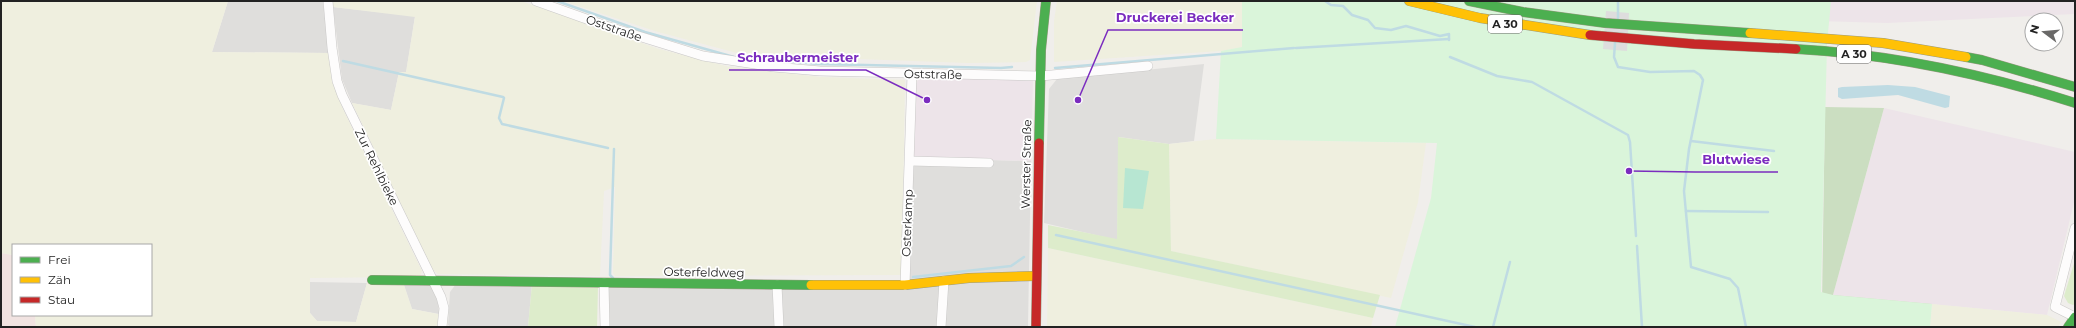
<svg xmlns="http://www.w3.org/2000/svg" width="2076" height="328" font-family="Montserrat,sans-serif">
<rect width="100%" height="100%" fill="#f0eeeb"/>
<g fill="#dfdedc">
<path d="M228,1h95l6,52 -117,-1z"/>
<path d="M333,7l82,9 -9,57 -7,-1 -8,38 -39,-7 -10,-24z"/>
<path d="M1204,64l-10,77 -25,3 -50,-7 -2,103 -73,-17 5,-134 8,-10z"/>
<path d="M914,158l117,3 -3,166h-423v-42l303,3z"/>
<path d="M310,282l57,1 -11,39 -39,-1 -7,-8z"/>
<path d="M403,282h27l8,16 1,16 -27,-5z"/>
<path d="M456,284h76l-4,43h-77l-3,-2 2,-33z"/>
</g>
<path fill="#f1e3e1" d="M1,253l12,2v60h22l1,12h-35z"/>
<g fill="#ede4e9">
<path d="M1785,1h290v13l-188,9 -105,-3z"/>
<path d="M919,78l114,2 -2,81 -117,-3 1,-72z"/>
<path d="M1884,108l191,44v46l-28,117 -214,-20z"/>
</g>
<g fill="#efefdf">
<path d="M1,1h227l-16,51 117,1 3,28 11,28 79,162 -2,5 -19,1 -91,1v35l7,8 39,1 11,-39 36,-1 9,27 36,7 -1,11h-411l-1,-12h116v-70h-138v10l-12,-2z"/>
<path d="M333,1h188l138,48 71,18 91,10 84,3 -3,195 -287,1 -2,-3 2,-86 -11,4 -4,85 -162,-2 -6,-5 -80,-166 39,7 8,-38h7l9,-55 -82,-10z"/>
<path d="M563,1h474l-7,59 -4,2 -58,1 -138,-5 -1,3 -92,-8 -79,-21z"/>
<path d="M1057,1h185v46l-21,4 -167,11v-41z"/>
<path d="M1216,139l210,4 -8,59 -27,96 -220,-47 -2,-107z"/>
<path d="M1048,248l325,70 -2,9h-324z"/>
<path d="M1932,304l115,11 14,7 -3,5h-128z"/>
</g>
<g fill="#ddeccb">
<path d="M1118,137l51,7 2,107 209,44 -7,23 -325,-70v-23l69,14z"/>
<path d="M2075,260v44l-2,1 -5,-2 -4,-7z"/>
<path d="M532,284l66,3 -1,40h-69z"/>
</g>
<path fill="#cbdec1" d="M1825,107l59,1 -51,187 99,9h-110z"/>
<path fill="#daf5da" d="M1242,1h589l-4,43 -6,248 12,3 99,9 -2,23h-535l36,-129 6,-55 -221,-4 5,-88 21,-4z"/>
<path fill="#b7e6d2" d="M1125,168l24,3 -6,38 -20,-1z"/>
<path fill="#bfdbe3" d="M1888,85l27,2 35,9 -1,11 -4,1 -47,-13 -56,4 -4,-2v-9l4,-1z"/>
<path fill="#dedddd" d="M1606,11l23,2 -2,38 -24,-2z"/>
<g fill="none" stroke-linecap="round" stroke-linejoin="round">
<g stroke="#bfdbe3" stroke-width="2.5">
<path d="M557,1l88,31 89,25 85,7 182,4 11,-1"/>
<path d="M1325,1l6,4 12,1 9,9 16,5 7,8 16,2 15,-4 34,10 9,-2v6"/>
<path d="M1618,1v17"/>
<path d="M1615,43l-1,14 4,10 32,5 44,-1 6,4 3,5 -14,69 -5,42 7,76 39,12 8,9 8,39"/>
<path d="M1296,48l153,-9"/>
<path d="M1450,57l47,19 35,6 96,53 2,7 6,94"/>
<path d="M343,61l160,36 1,1 -5,20 3,6 106,24"/>
<path d="M1055,68l239,-20"/>
<path d="M1691,141l83,10"/>
<path d="M1686,211l82,1"/>
<path d="M1056,235l419,92"/>
<path d="M1637,246l5,81"/>
<path d="M913,277l98,-11 13,-9"/>
<path d="M613,278l-3,-3 4,-126"/>
<path d="M1493,327l17,-65"/>
</g>
<g stroke="#c9c8c7" stroke-width="10">
<g id="street">
<path d="M328,1l4,47 5,33 5,14 99,202 3,11 -2,19"/>
<path d="M536,1l70,25 97,30 71,11 46,4 221,5 107,-10"/>
<path d="M910,161l79,2"/>
<path d="M604,283l1,44"/>
<path d="M777,285l2,42"/>
<path d="M905,285l7,-211"/>
<path d="M2075,317l-20,-10 20,-79"/>
<path d="M941,327l3,-46"/>
</g>
</g>
<g stroke="#999a82" stroke-width="10">
<g id="fast">
<path d="M1469,1l54,11 82,11 145,10"/>
<path d="M1796,49c95,5 188,25 279,54"/>
<path d="M1966,57l16,3 93,27"/>
<path d="M1039,143l2,-93 5,-49"/>
<path d="M372,280l439,5"/>
<path d="M2068,327l7,-10"/>
</g>
</g>
<g stroke="#999a82" stroke-width="10">
<g id="slow">
<path d="M1409,1l71,17 110,17"/>
<path d="M1750,33l133,10 83,14"/>
<path d="M811,285h94l64,-7 67,-2"/>
</g>
</g>
<g stroke="#999a82" stroke-width="10">
<g id="jam">
<path d="M1590,35l104,9 102,5"/>
<path d="M1036,327l3,-184"/>
</g>
</g>
<use href="#street" stroke="#fdfcfc" stroke-width="9"/>
<use href="#fast" stroke="#4caf50" stroke-width="9"/>
<use href="#slow" stroke="#ffc107" stroke-width="9"/>
<use href="#jam" stroke="#c62828" stroke-width="9"/>
</g>
<g text-anchor="middle" dominant-baseline="central" stroke-width="3.5" stroke-linejoin="round" paint-order="stroke">
<g fill="#fff" stroke="#646464" stroke-width="1">
<rect x="1488" y="15" width="34" height="18" rx="3"/>
<rect x="1837" y="45" width="34" height="18" rx="3"/>
</g>
<g font-size="11" font-weight="bold" fill="#222">
<text x="1505" y="24">A 30</text>
<text x="1854" y="54">A 30</text>
</g>
<g font-size="12" fill="#222" stroke="#fff">
<text transform="translate(614 28) rotate(19)">Oststraße</text>
<text transform="translate(933 74) rotate(1)">Oststraße</text>
<text transform="translate(1026 164) rotate(-89)">Werster Straße</text>
<text transform="translate(377 167) rotate(64)">Zur Rehlbieke</text>
<text transform="translate(907 223) rotate(-88)">Osterkamp</text>
<text transform="translate(704 272) rotate(1)">Osterfeldweg</text>
</g>
</g>
<path fill="none" stroke="#7b2cbf" stroke-width="1.5" d="M1078 100L1108 30H1243M927 100L866 70H729M1629 171L1695 172H1778"/>
<g fill="#7b2cbf" stroke="#fff" stroke-width="1.5">
<circle cx="1078" cy="100" r="4"/>
<circle cx="927" cy="100" r="4"/>
<circle cx="1629" cy="171" r="4"/>
</g>
<g font-size="13" text-anchor="middle" font-weight="bold" fill="#7b2cbf" stroke="#fff" stroke-width="3.5" stroke-linejoin="round" paint-order="stroke">
<text x="1175" y="22">Druckerei Becker</text>
<text x="798" y="62">Schraubermeister</text>
<text x="1736" y="164">Blutwiese</text>
</g>
<rect width="2076" height="328" fill="none" stroke="#222222" stroke-width="4"/>
<rect x="12" y="244" width="140" height="72" fill="#ffffff" stroke="#a7a7a7"/>
<rect x="20" y="257" width="20" height="6" fill="#4caf50" stroke="#a7a7a7"/>
<text x="48" y="264" font-size="12" fill="#222222">Frei</text>
<rect x="20" y="277" width="20" height="6" fill="#ffc107" stroke="#a7a7a7"/>
<text x="48" y="284" font-size="12" fill="#222222">Zäh</text>
<rect x="20" y="297" width="20" height="6" fill="#c62828" stroke="#a7a7a7"/>
<text x="48" y="304" font-size="12" fill="#222222">Stau</text>
<g transform="translate(2044 32) rotate(286)"><circle r="19" fill="#ffffff" stroke="#a7a7a7"/>
<path d="M0-3L7 15L0 10L-7 15Z" fill="#6a6968"/>
<text y="-6" font-size="11" font-weight="bold" text-anchor="middle" fill="#222222">N</text>
</g>
</svg>
